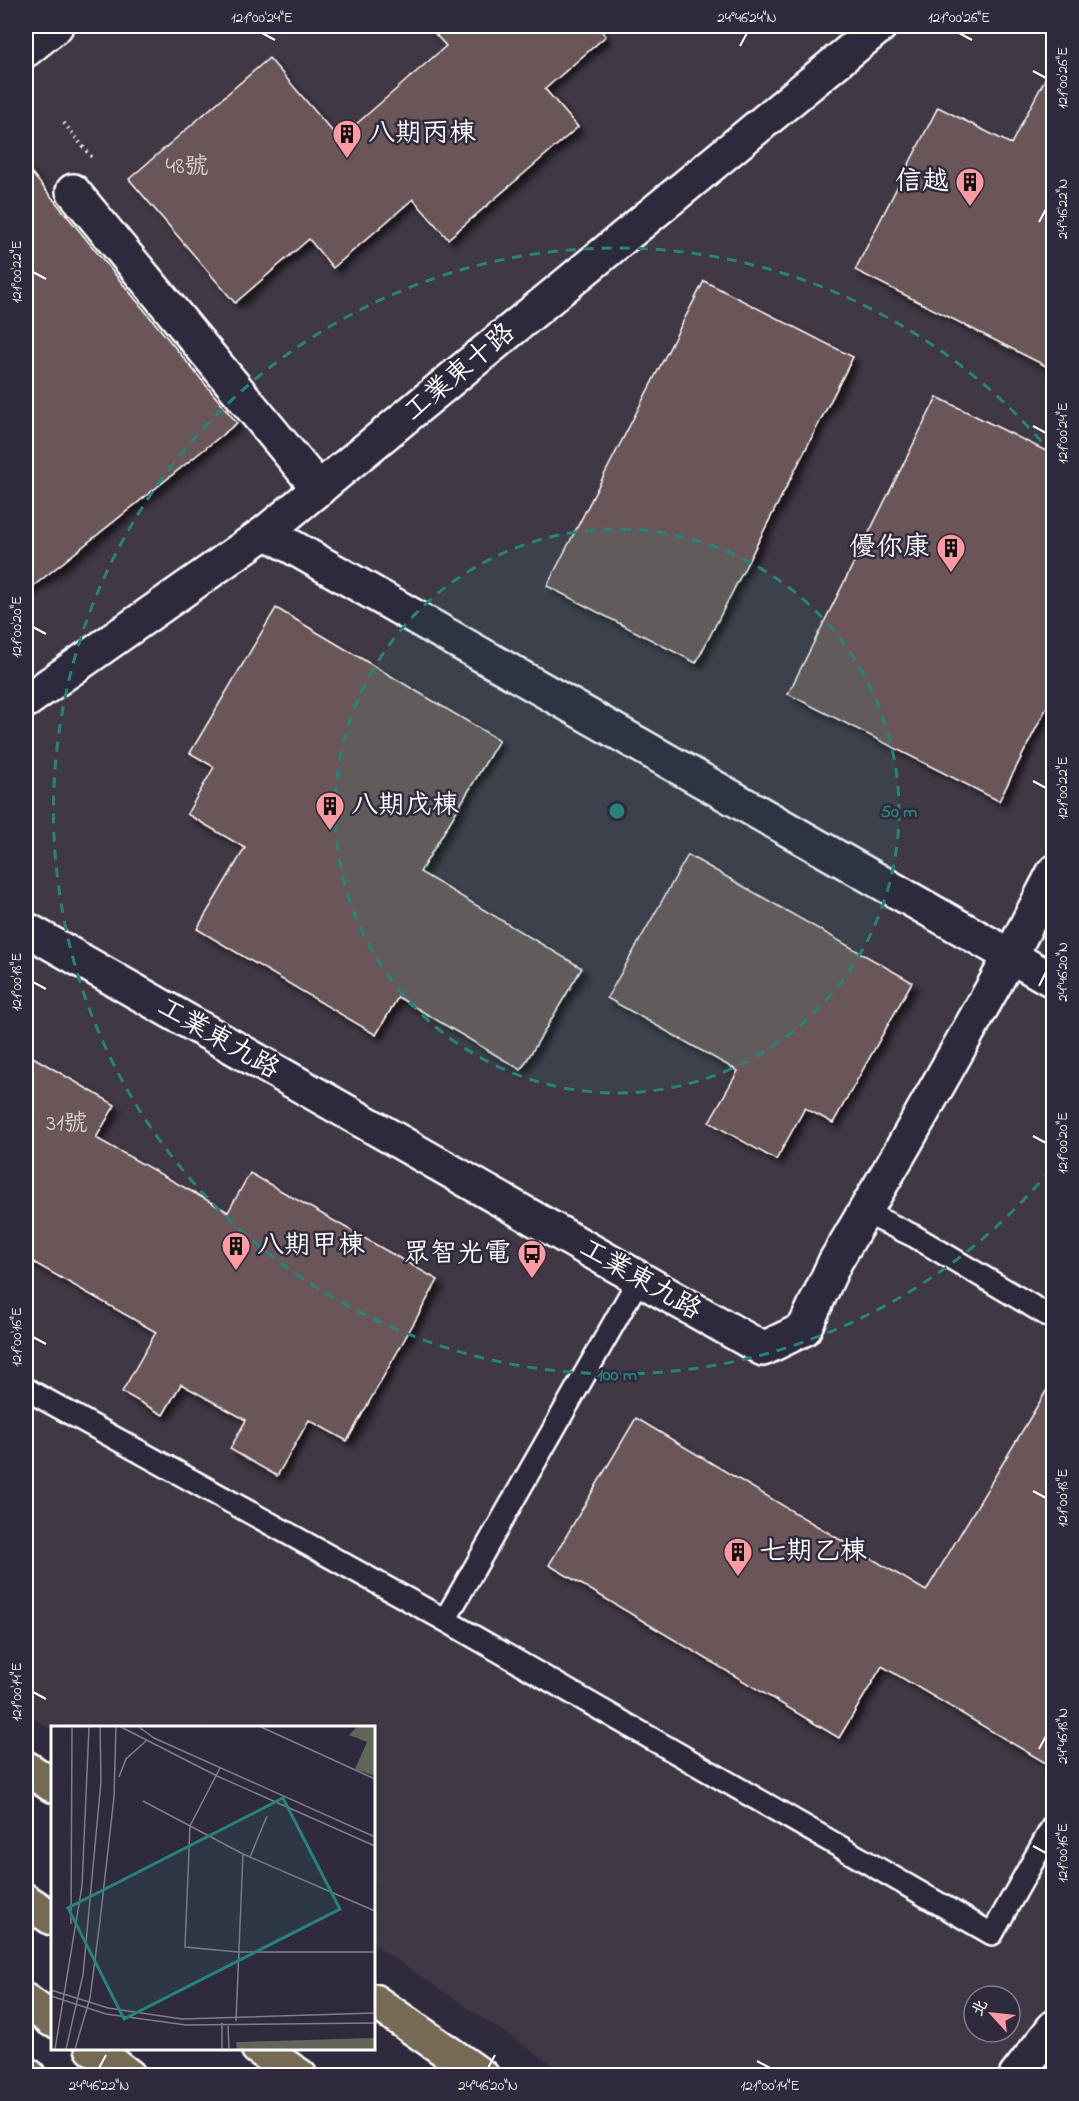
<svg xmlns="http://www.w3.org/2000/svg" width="1079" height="2101" font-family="'Indie Flower','LXGW WenKai TC',sans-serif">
<defs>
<filter id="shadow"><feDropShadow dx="5.5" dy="5.5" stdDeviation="3" flood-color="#0009"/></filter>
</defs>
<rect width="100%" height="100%" fill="#2f2a3d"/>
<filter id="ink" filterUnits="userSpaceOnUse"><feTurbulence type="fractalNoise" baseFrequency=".0167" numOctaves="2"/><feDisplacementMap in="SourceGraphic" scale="12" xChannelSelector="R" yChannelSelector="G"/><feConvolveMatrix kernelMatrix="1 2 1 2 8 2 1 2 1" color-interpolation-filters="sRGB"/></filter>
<g filter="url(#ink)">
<path fill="#413845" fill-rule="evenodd" d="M26,26h1027v2049h-485l-194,-130v-217h-322v3l-26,-18zM974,1996h36v36h-36z"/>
<g fill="#6a5758" stroke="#fff" stroke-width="1.5" filter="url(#shadow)">
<path d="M428,26h169l9,10 -61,53 33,38 -130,112 -35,-40 -80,69 -24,-29 -74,64 -106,-124 140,-121 70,81 107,-93z"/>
<path d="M1054,62v308l-199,-100 83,-163 73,37z"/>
<path d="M26,166l211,257 -211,169z"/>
<path d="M704,281l149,76 -157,306 -149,-77z"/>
<path d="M937,397l117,58v238l-55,108 -211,-107z"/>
<path d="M276,608l223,132 -79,132 162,96 -61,102 -123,-73 -22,38 -179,-106 48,-81 -58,-34 27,-47 -24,-14z"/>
<path d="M688,855l224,127 -79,141 -28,-15 -29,52 -67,-38 29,-51 -131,-73z"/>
<path d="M26,1053l89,52 -19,33 132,74 22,-39 188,107 -91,161 -38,-21 -32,56 -47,-27 16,-29 -65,-36 -18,31 -41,-23 34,-60 -128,-73 -2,4z"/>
<path d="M1054,1378v390l-172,-102 -43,72 -290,-173 87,-147 290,173z"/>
</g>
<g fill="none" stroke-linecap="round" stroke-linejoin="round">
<g stroke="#fff" stroke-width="26">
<g id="lane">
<path d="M864,1212l50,24 140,83"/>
<path d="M26,1389l419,231 547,314 62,-110"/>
<path d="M445,1620l194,-341"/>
</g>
</g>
<g stroke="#fff" stroke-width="38">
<g id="street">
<path d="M73,191l246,298"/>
<path d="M266,532l788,449"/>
<path d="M26,701l240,-169 614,-506"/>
<path d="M26,929l737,420 41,-20 31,-67 68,-115 107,-190 44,-85"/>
</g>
</g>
<g stroke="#fff" stroke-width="38">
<g id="secondary">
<path d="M26,50l30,-24"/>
<path d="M1016,2076l38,-49"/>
</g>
</g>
<g stroke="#fff" stroke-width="38">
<g id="highway">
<path d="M26,1768l26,17"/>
<path d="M26,1901l26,17"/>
<path d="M26,2001l26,19"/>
<path d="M374,2001l108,75"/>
<path d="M92,2048l37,28"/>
<path d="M258,2048l42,28"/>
<path d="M26,2074l3,2"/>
</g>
</g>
<path stroke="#fff" stroke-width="4" stroke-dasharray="1.5 4.5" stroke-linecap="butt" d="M64,123l30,37"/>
<use href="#lane" stroke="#2f2a3d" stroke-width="21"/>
<use href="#street" stroke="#2f2a3d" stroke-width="33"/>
<use href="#secondary" stroke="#2f2a3d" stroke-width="33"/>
<use href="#highway" stroke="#766a55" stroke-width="33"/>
</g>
</g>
<path fill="none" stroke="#fff" stroke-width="2" d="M262,33l13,7M959,33l13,7M740,46l7,-13M1033,71l13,7M1039,222l7,-13M33,272l13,7M1033,426l13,7M33,627l13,7M1033,781l13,7M33,982l13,7M1039,986l7,-14M1033,1136l13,7M33,1337l13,7M1033,1491l13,7M33,1692l13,7M1039,1749l7,-13M1033,1846l13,7M757,2061l13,7M99,2068l7,-13M488,2068l7,-13"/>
<circle cx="617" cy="811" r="282" fill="#27847c" fill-opacity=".12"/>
<g fill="none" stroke="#27847c" stroke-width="3" stroke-dasharray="10 8">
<circle cx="617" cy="811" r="282"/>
<path d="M1051 1169A563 563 0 1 1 1051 453"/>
</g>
<defs>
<g id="building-pin" transform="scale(1.5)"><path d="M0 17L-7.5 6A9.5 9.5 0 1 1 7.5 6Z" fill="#ff9aa2" stroke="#2f2a3d"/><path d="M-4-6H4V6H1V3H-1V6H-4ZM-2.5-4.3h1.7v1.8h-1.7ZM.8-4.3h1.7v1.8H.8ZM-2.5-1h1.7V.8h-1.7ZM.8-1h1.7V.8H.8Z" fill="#111"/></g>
<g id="bus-pin" transform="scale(1.5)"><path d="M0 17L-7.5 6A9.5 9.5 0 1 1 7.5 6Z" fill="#ff9aa2" stroke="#2f2a3d"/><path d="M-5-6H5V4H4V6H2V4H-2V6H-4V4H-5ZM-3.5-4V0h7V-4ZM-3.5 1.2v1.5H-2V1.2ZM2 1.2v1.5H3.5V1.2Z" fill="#111"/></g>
</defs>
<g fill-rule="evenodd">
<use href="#building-pin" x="347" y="134"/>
<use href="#building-pin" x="970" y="182"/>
<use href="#building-pin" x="951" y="548"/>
<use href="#building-pin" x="330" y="806"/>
<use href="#building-pin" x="236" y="1246"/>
<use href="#bus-pin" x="532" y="1254"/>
<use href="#building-pin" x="738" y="1552"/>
</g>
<g text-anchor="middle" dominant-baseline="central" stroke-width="5" stroke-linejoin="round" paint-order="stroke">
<g font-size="24" fill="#dad5d5">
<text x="187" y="167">48號</text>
<text x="67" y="1124">31號</text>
</g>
<g font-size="27" fill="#fff" stroke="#2f2a3d" text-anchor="start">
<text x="368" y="134">八期丙棟</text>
<text x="949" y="182" text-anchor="end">信越</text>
<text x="930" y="548" text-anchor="end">優你康</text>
<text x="351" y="806">八期戊棟</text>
<text x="257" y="1246">八期甲棟</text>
<text x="511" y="1254" text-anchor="end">眾智光電</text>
<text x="759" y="1552">七期乙棟</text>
</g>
<g font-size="27" fill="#fff" stroke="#2f2a3d">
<text transform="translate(460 373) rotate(-40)">工業東十路</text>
<text transform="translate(218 1039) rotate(30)">工業東九路</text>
<text transform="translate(640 1280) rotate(30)">工業東九路</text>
</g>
</g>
<g transform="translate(51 1726)">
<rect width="324" height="324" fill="#2f2a3d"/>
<path d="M306,1h18v49l-20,-7 12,-27 -18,-7zM324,312v11h-138l-1,-7z" fill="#616658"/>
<path fill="none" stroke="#827f8b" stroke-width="1.5" d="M70,1l96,49 158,70M88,1l15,11 221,99M210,1l114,52M169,42l-30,58 -5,121 53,5h137M68,51l7,-18 20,-18M92,75l100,53 132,57M199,131l17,-41M20,198l1,-197M0,264l57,18 74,11 193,-6M0,270l55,18 80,11 189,-2M185,295l7,-167M177,300l1,23M4,323l27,-163 7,-159M15,323l17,-74 18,-194 -1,-54M24,323l15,-51 10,-77 14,-124 2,-70M171,323v-26"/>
<path fill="#27847c" fill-opacity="0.15" stroke="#27847c" stroke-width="3" d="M232,72l57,111 -216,110 -56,-111z"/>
<rect width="324" height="324" fill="none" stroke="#fff" stroke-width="3"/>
</g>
<circle cx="617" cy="811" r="9" fill="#27847c" stroke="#2f2a3d" stroke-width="3"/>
<g font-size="18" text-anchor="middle" font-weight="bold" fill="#27847c" stroke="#2f2a3d" stroke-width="5" stroke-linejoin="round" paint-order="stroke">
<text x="899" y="817">50 m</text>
<text x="617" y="1380">100 m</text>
</g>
<rect width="1079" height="2101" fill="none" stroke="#2f2a3d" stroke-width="66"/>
<g transform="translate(992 2014) rotate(297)"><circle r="28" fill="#2f2a3d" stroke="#827f8b" stroke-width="1.5"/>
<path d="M0-4.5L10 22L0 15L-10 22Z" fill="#ff9aa2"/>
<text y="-9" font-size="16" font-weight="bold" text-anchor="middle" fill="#ffffff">北</text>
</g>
<rect x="33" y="33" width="1013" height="2035" fill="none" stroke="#fff" stroke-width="2"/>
<g font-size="15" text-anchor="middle" fill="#fff">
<text x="262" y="22">121°00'24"E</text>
<text x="747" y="22">24°46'24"N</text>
<text x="959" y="22">121°00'26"E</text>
<text transform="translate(1062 78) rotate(-90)" y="5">121°00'26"E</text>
<text transform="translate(1062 209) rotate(-90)" y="5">24°46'22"N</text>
<text transform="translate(16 272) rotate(-90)" y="5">121°00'22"E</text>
<text transform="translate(1062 433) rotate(-90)" y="5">121°00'24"E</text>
<text transform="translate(16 627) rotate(-90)" y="5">121°00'20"E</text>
<text transform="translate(1062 788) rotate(-90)" y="5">121°00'22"E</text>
<text transform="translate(1062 972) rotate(-90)" y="5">24°46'20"N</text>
<text transform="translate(16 982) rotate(-90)" y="5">121°00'18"E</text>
<text transform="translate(1062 1143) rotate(-90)" y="5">121°00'20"E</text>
<text transform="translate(16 1337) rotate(-90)" y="5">121°00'16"E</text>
<text transform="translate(1062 1498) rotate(-90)" y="5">121°00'18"E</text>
<text transform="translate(16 1692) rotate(-90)" y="5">121°00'14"E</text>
<text transform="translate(1062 1736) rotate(-90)" y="5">24°46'18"N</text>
<text transform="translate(1062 1853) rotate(-90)" y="5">121°00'16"E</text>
<text x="99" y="2090">24°46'22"N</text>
<text x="488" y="2090">24°46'20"N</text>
<text x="770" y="2090">121°00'14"E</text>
</g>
</svg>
